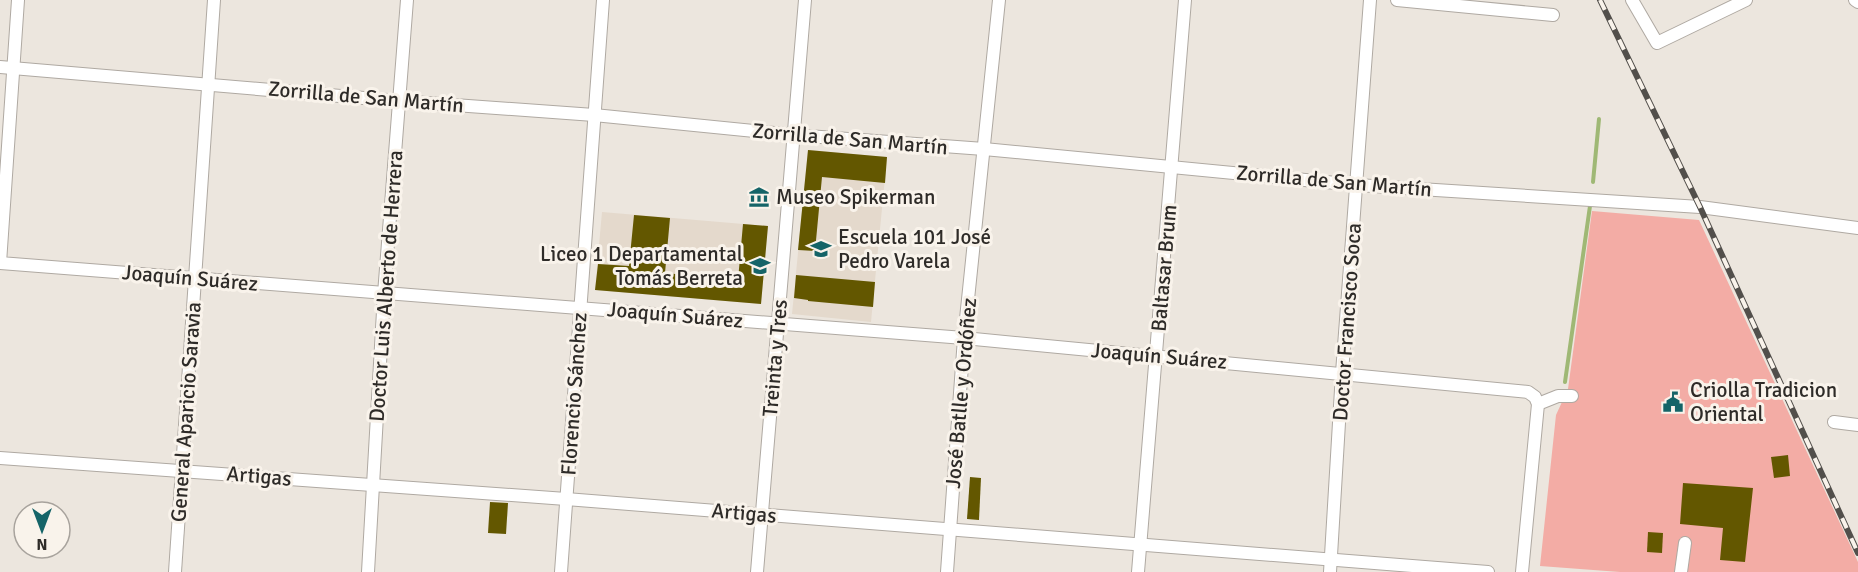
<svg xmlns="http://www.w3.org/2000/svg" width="1858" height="572" font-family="Signika,sans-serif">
<rect width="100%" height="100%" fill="#ece6de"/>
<g fill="#e4d9cc">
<path d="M808,150l79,7 -16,165 -79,-8z"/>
<path d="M602,212l166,14 -7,78 -166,-14z"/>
</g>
<path fill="#f3aca5" d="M1592,211l107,9 159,342v10h-238l-80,-6 16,-151 12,-26z"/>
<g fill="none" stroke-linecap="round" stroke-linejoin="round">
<g stroke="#9fb875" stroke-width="4">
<path d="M1593,182l6,-63"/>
<path d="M1565,382l25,-176"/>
</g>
</g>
<g fill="#635700">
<path d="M808,150l79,7 -2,26 -63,-6 -7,74 -17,-1z"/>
<path d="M634,215l36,3 -5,55 73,7 5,-56 25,2 -7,78 -166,-14 3,-26 31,2z"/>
<path d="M796,275l79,7 -2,25 -65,-6v-1l-14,-2z"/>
<path d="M1788,455l2,21 -16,2 -3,-21z"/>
<path d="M970,477l11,1 -2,42 -12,-1z"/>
<path d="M1683,483l70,5 -8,74 -25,-2 3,-32 -43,-4z"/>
<path d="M490,502l18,1 -2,31 -18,-1z"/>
<path d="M1648,532l15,1 -1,20 -15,-1z"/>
</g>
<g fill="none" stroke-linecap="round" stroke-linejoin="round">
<g stroke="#afa9a2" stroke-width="14">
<g id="minor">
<path d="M18,0l-18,263 964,75 564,54 7,5 3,7 -16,168"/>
<path d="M1397,0l156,15"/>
<path d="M1632,0l25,43 89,-43"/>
<path d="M1855,0l3,2"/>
<path d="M0,67l399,34 195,14 200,20 190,14 373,36 343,22 158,21"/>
<path d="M1538,404l20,-8h14"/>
<path d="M1834,422l24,3"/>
<path d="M0,458l566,41 922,73"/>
<path d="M175,572l39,-572"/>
<path d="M368,572l16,-278 23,-294"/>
<path d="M561,572l42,-572"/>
<path d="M757,572l48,-572"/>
<path d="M947,572l17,-234 35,-338"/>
<path d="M1138,572l47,-572"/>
<path d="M1330,572l12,-199 28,-373"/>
<path d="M1681,572l4,-29"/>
</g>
</g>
<use href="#minor" stroke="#fff" stroke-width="12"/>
<g stroke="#524f4b" stroke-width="6">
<path id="rail" d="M1600,0l100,207 158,346"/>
</g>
<use href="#rail" stroke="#f9f3eb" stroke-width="4" stroke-dasharray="11" stroke-linecap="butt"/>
</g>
<defs>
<g id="museum-bare" transform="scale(1.62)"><path d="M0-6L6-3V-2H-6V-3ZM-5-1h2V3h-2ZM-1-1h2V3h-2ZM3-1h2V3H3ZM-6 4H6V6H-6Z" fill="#156468" stroke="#f9f3eb" stroke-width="2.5" paint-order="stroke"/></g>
<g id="school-bare" transform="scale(1.62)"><path d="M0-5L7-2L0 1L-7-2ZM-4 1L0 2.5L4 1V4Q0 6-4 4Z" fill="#156468" stroke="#f9f3eb" stroke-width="2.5" paint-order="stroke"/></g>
<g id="civic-bare" transform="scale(1.62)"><path d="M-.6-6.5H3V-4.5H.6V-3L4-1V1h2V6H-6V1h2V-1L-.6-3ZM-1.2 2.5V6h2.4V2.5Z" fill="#156468" stroke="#f9f3eb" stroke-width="2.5" paint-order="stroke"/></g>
</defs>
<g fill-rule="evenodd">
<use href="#museum-bare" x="759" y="197"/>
<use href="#school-bare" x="821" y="249"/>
<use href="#school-bare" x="760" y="266"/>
<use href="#civic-bare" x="1673" y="402"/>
</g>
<g text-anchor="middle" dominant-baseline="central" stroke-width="6" stroke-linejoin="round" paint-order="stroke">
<g font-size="21" fill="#2e2b28" stroke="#f9f3eb">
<text transform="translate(366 97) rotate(5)">Zorrilla de San Martín</text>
<text transform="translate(850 139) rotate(5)">Zorrilla de San Martín</text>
<text transform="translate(1334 181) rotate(5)">Zorrilla de San Martín</text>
<text transform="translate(1164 268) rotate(-85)">Baltasar Brum</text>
<text transform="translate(190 278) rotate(5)">Joaquín Suárez</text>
<text transform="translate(386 286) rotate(-86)">Doctor Luis Alberto de Herrera</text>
<text transform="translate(675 315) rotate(5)">Joaquín Suárez</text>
<text transform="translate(1347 322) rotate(-86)">Doctor Francisco Soca</text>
<text transform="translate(1159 356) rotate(5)">Joaquín Suárez</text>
<text transform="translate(775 358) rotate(-85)">Treinta y Tres</text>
<text transform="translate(961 393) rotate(-85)">José Batlle y Ordóñez</text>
<text transform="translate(574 394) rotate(-86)">Florencio Sánchez</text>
<text transform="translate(186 412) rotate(-86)">General Aparicio Saravia</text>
<text transform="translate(259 476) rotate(5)">Artigas</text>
<text transform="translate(744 513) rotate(5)">Artigas</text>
</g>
<g font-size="21" fill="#2e2b28" stroke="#f9f3eb" text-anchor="start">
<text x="776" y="197">Museo Spikerman</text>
<text x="838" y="237">Escuela 101 José<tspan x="838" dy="24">Pedro Varela</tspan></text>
<text x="743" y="254" text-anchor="end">Liceo 1 Departamental<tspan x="743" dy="24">Tomás Berreta</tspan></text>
<text x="1690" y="390">Criolla Tradicion<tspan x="1690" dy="24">Oriental</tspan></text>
</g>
</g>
<g transform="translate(42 530) rotate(180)"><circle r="28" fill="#f9f3eb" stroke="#a8a39d" stroke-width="1.5"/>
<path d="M0-4.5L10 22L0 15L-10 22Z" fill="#156468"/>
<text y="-9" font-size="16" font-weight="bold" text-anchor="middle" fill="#2e2b28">N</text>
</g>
</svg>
